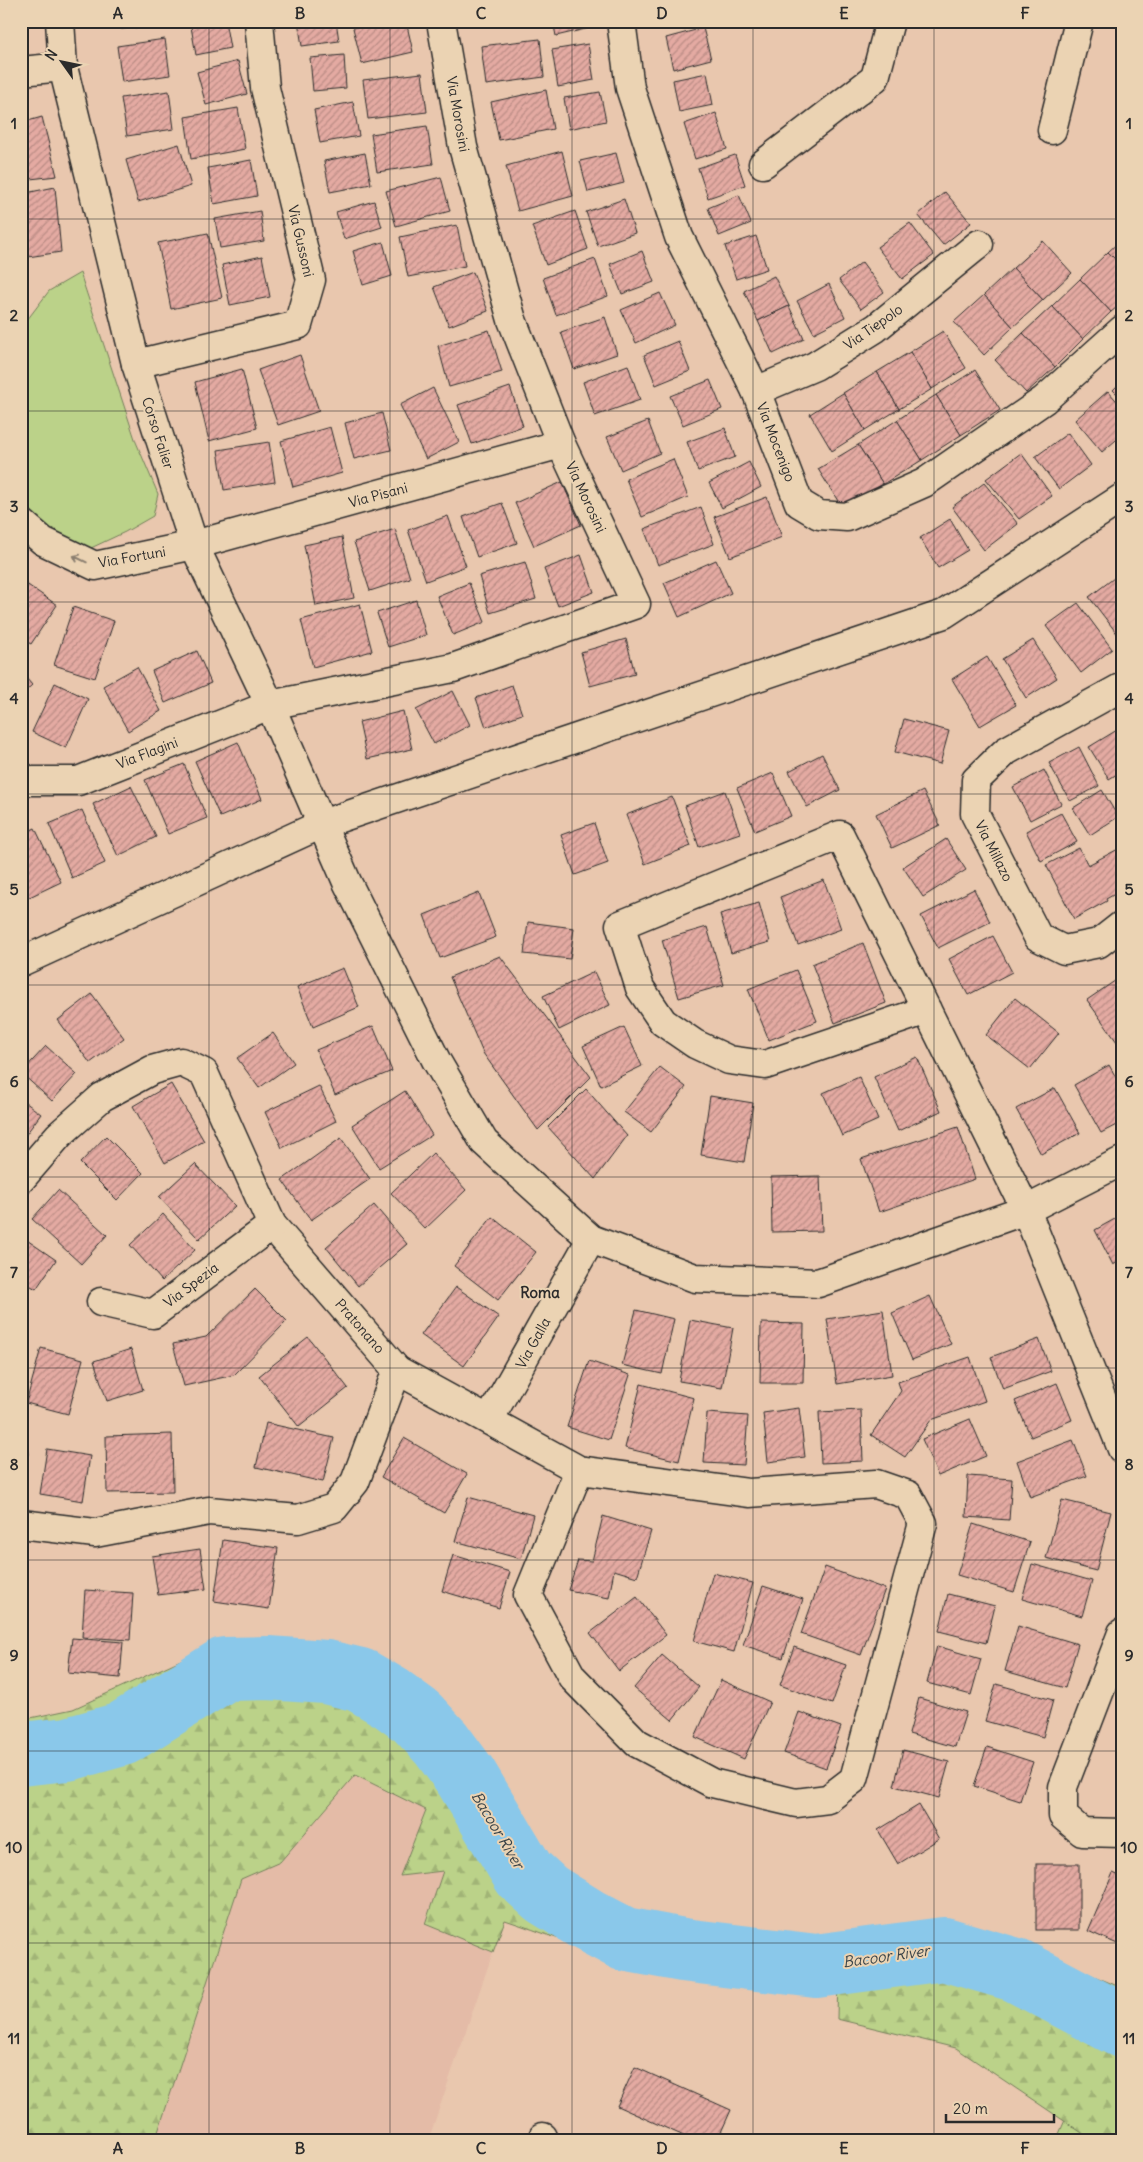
<svg xmlns="http://www.w3.org/2000/svg" width="1143" height="2162" font-family="Delius,sans-serif">
<defs>
<pattern id="forest-firs" width="22" height="20" patternUnits="userSpaceOnUse" patternTransform="scale(1.25)"><rect width="22" height="20" fill="#bbd289"/><path d="M5 1l3.5 6h-7zM16 11l3.5 6h-7z" fill="#a1b476"/></pattern>
<pattern id="building-hatch" width="6" height="6" patternUnits="userSpaceOnUse" patternTransform="scale(1.25)"><rect width="6" height="6" fill="#e4aaa2"/><path d="M-1 1l2-2M0 6l6-6M5 7l2-2" fill="none" stroke="#b98b84"/></pattern>
</defs>
<rect width="100%" height="100%" fill="#e9c7ae"/>
<filter id="ink" filterUnits="userSpaceOnUse"><feTurbulence type="fractalNoise" baseFrequency=".02" numOctaves="2"/><feDisplacementMap in="SourceGraphic" scale="10" xChannelSelector="R" yChannelSelector="G"/><feConvolveMatrix kernelMatrix="1 2 1 2 8 2 1 2 1" color-interpolation-filters="sRGB"/></filter>
<g filter="url(#ink)">
<path fill="#e4bba7" d="M355,1775l72,35 -26,66 42,-5 -18,53 68,28 -65,189h-273l86,-262 39,-17z"/>
<g fill="#bbd289" stroke="#737e5a">
<path d="M80,273l56,169 22,52 -5,22 -28,16 -34,16 -35,-11 -35,-30v-179l28,-37z"/>
<path d="M1065,2120l29,21h-38z"/>
</g>
<path fill="url(#forest-firs)" stroke="#737e5a" d="M218,1643l140,17 44,24 24,16 22,22 25,33 76,115 82,54 64,10 134,9 119,-16 81,21 93,40v153h-28l-138,-93 -119,-29 1,-44c-73,-1 -149,0 -221,-18 -38,-9 -75,-25 -112,-37l-12,32 -68,-28 18,-53 -43,5 26,-66 -71,-35 -75,87 -39,17 -86,262h-134v-421l52,-11z"/>
<g fill="none" stroke-linecap="round" stroke-linejoin="round">
<path stroke="#8ac8ea" stroke-width="64" d="M21,1754l47,-5 54,-15 103,-65 43,-1 58,4 34,8 31,18 26,19 24,26 25,34 58,97 22,20 40,25 38,20 59,11 133,16 128,-17 72,21 106,56"/>
</g>
<g fill="url(#building-hatch)" stroke="#2b2b2b">
<path d="M120,21h48l1,4 -48,4z"/>
<path d="M190,21h35l5,27 -34,7z"/>
<path d="M298,21h38l3,20 -37,5z"/>
<path d="M381,21h25l7,31 -51,12 -9,-36z"/>
<path d="M553,21h44l1,5 -42,10z"/>
<path d="M703,28l8,31 -38,10 -7,-31z"/>
<path d="M165,39l5,36 -48,7 -5,-36z"/>
<path d="M540,39l4,38 -58,8 -5,-39z"/>
<path d="M588,44l6,36 -36,7 -6,-37z"/>
<path d="M344,55l2,33 -33,3 -3,-33z"/>
<path d="M238,61l9,33 -41,11 -9,-33z"/>
<path d="M422,73l5,39 -59,7 -5,-39z"/>
<path d="M707,73l6,32 -34,7 -6,-32z"/>
<path d="M546,90l7,39 -54,11 -8,-38z"/>
<path d="M169,91l5,38 -47,7 -6,-38z"/>
<path d="M600,92l6,29 -37,8 -5,-31z"/>
<path d="M353,102l6,34 -39,7 -6,-33z"/>
<path d="M238,108l7,41 -54,10 -6,-42z"/>
<path d="M716,113l11,36 -32,10 -11,-35z"/>
<path d="M42,117l15,59 -36,4v-57z"/>
<path d="M427,126l6,38 -56,8 -6,-38z"/>
<path d="M179,144l12,42 -53,16 -12,-42z"/>
<path d="M562,151l11,45 -55,15 -12,-45z"/>
<path d="M365,153l6,31 -41,8 -6,-31z"/>
<path d="M616,153l8,30 -36,9 -8,-31z"/>
<path d="M735,155l10,30 -37,13 -10,-30z"/>
<path d="M251,160l6,36 -43,8 -6,-36z"/>
<path d="M441,177l9,34 -54,15 -10,-35z"/>
<path d="M55,187l6,65 -40,6v-64z"/>
<path d="M945,192l26,31 -28,22 -25,-30z"/>
<path d="M739,195l12,28 -32,13 -11,-28z"/>
<path d="M624,199l11,34 -37,13 -12,-34z"/>
<path d="M374,201l8,26 -38,12 -8,-27z"/>
<path d="M260,211l4,30 -44,7 -5,-29z"/>
<path d="M575,211l13,38 -42,16 -14,-39z"/>
<path d="M910,223l24,32 -32,24 -25,-32z"/>
<path d="M457,225l8,41 -57,11 -8,-40z"/>
<path d="M208,233l14,65 -51,11 -13,-66z"/>
<path d="M756,236l11,33 -31,10 -11,-33z"/>
<path d="M1122,239v27l-14,-14z"/>
<path d="M1043,241l29,32 -29,27 -30,-32z"/>
<path d="M383,242l9,34 -29,9 -10,-34z"/>
<path d="M642,251l12,31 -32,12 -12,-30z"/>
<path d="M1108,252l14,14v37l-11,9 -31,-33z"/>
<path d="M262,256l8,41 -40,8 -8,-40z"/>
<path d="M595,259l13,37 -52,19 -13,-37z"/>
<path d="M862,262l22,30 -23,17 -22,-29z"/>
<path d="M1013,268l30,32 -30,27 -29,-32z"/>
<path d="M473,272l15,39 -39,15 -15,-39z"/>
<path d="M774,276l15,30 -31,15 -14,-30z"/>
<path d="M1080,279l31,33 -28,27 -31,-33z"/>
<path d="M829,284l16,33 -31,16 -17,-32z"/>
<path d="M660,293l15,32 -39,18 -15,-33z"/>
<path d="M984,295l29,32 -29,28 -30,-33z"/>
<path d="M789,306l15,33 -31,15 -15,-33z"/>
<path d="M1052,306l31,33 -28,28 -32,-34z"/>
<path d="M605,317l12,37 -43,15 -13,-37z"/>
<path d="M489,330l13,42 -53,15 -11,-41z"/>
<path d="M943,331l23,37 -34,21 -22,-37z"/>
<path d="M1023,333l32,34 -29,26 -31,-33z"/>
<path d="M678,341l12,30 -34,14 -12,-30z"/>
<path d="M910,352l22,37 -33,20 -22,-37z"/>
<path d="M300,355l19,56 -41,14 -20,-55z"/>
<path d="M628,365l12,35 -45,16 -12,-34z"/>
<path d="M242,369l15,59 -48,13 -14,-59z"/>
<path d="M975,370l25,40 -39,25 -25,-40z"/>
<path d="M877,372l22,37 -34,21 -22,-37z"/>
<path d="M710,380l12,29 -39,16 -13,-29z"/>
<path d="M1122,381v18l-9,-9z"/>
<path d="M510,387l13,39 -51,18 -14,-39z"/>
<path d="M433,388l26,54 -33,17 -26,-54z"/>
<path d="M1108,391l14,16v28l-20,17 -27,-32z"/>
<path d="M843,393l22,37 -33,21 -22,-37z"/>
<path d="M936,395l25,40 -39,25 -25,-40z"/>
<path d="M382,413l9,37 -37,9 -9,-36z"/>
<path d="M897,420l25,40 -39,24 -25,-39z"/>
<path d="M648,421l12,32 -39,17 -14,-33z"/>
<path d="M330,427l12,46 -49,14 -12,-46z"/>
<path d="M725,428l10,29 -37,14 -11,-29z"/>
<path d="M1068,433l23,32 -32,24 -24,-32z"/>
<path d="M269,442l6,40 -51,8 -6,-40z"/>
<path d="M858,445l25,39 -40,25 -25,-40z"/>
<path d="M1021,453l31,43 -33,23 -33,-40z"/>
<path d="M673,459l15,38 -46,20 -16,-38z"/>
<path d="M749,462l12,25 -39,21 -13,-25z"/>
<path d="M562,482l19,43 -47,21 -19,-43z"/>
<path d="M984,483l34,41 -34,26 -32,-43z"/>
<path d="M767,497l15,40 -52,20 -16,-40z"/>
<path d="M502,503l15,40 -40,14 -14,-40z"/>
<path d="M701,507l13,37 -56,21 -14,-36z"/>
<path d="M448,516l18,50 -40,15 -18,-51z"/>
<path d="M950,519l18,31 -30,18 -18,-30z"/>
<path d="M395,529l15,49 -40,13 -16,-49z"/>
<path d="M342,537l12,61 -38,8 -12,-61z"/>
<path d="M581,555l13,37 -36,14 -14,-37z"/>
<path d="M716,560l15,33 -52,24 -15,-34z"/>
<path d="M525,562l11,37 -46,14 -11,-37z"/>
<path d="M1122,572v68l-33,-43z"/>
<path d="M22,581l35,24 -26,39 -10,-6z"/>
<path d="M469,583l16,39 -32,13 -16,-39z"/>
<path d="M416,600l10,35 -38,12 -11,-34z"/>
<path d="M1078,603l34,46 -31,24 -35,-47z"/>
<path d="M360,604l12,47 -59,16 -12,-47z"/>
<path d="M73,607l41,14 -19,57 -41,-13z"/>
<path d="M626,639l9,35 -45,12 -9,-34z"/>
<path d="M1033,640l24,38 -31,20 -24,-39z"/>
<path d="M197,651l14,32 -46,20 -13,-32z"/>
<path d="M987,657l29,48 -36,21 -28,-47z"/>
<path d="M137,667l24,44 -33,20 -25,-45z"/>
<path d="M21,672l11,13 -11,10z"/>
<path d="M55,683l33,16 -22,49 -34,-16z"/>
<path d="M512,685l10,29 -36,13 -10,-29z"/>
<path d="M453,691l17,34 -36,19 -18,-34z"/>
<path d="M403,711l9,38 -45,10 -8,-37z"/>
<path d="M904,719l45,12 -9,33 -45,-12z"/>
<path d="M1122,727v44l-13,8 -20,-32z"/>
<path d="M238,742l24,57 -42,18 -25,-56z"/>
<path d="M1079,747l20,39 -29,15 -21,-38z"/>
<path d="M822,754l18,36 -33,17 -18,-36z"/>
<path d="M184,764l23,54 -39,16 -23,-54z"/>
<path d="M1044,770l17,34 -31,16 -17,-33z"/>
<path d="M773,773l18,43 -36,15 -18,-43z"/>
<path d="M131,786l25,51 -38,19 -25,-52z"/>
<path d="M1102,790l16,27 -28,18 -17,-27z"/>
<path d="M725,791l15,42 -41,14 -14,-41z"/>
<path d="M923,791l17,34 -48,23 -16,-34z"/>
<path d="M672,797l19,49 -46,18 -19,-49z"/>
<path d="M82,810l23,53 -33,15 -23,-54z"/>
<path d="M1061,813l16,29 -36,19 -15,-30z"/>
<path d="M594,823l14,40 -33,12 -14,-40z"/>
<path d="M35,828l26,54 -40,19v-66z"/>
<path d="M946,839l20,31 -43,27 -20,-30z"/>
<path d="M1122,847v43l-16,9 1,2 -33,18 -28,-54 33,-17 9,17z"/>
<path d="M824,880l17,49 -43,16 -18,-48z"/>
<path d="M974,889l16,33 -52,26 -17,-32z"/>
<path d="M479,893l17,44 -56,21 -16,-43z"/>
<path d="M759,903l11,39 -39,11 -11,-39z"/>
<path d="M528,922l46,6 -4,31 -46,-5z"/>
<path d="M707,927l17,58 -45,13 -17,-58z"/>
<path d="M993,936l19,36 -44,23 -19,-36z"/>
<path d="M863,943l23,60 -51,20 -23,-59z"/>
<path d="M500,956l91,121 -53,53 -55,-77 -33,-76z"/>
<path d="M343,968l16,39 -46,20 -16,-40z"/>
<path d="M796,970l21,51 -48,19 -21,-51z"/>
<path d="M594,972l16,33 -51,25 -16,-34z"/>
<path d="M1122,976v62l-5,4 -30,-42z"/>
<path d="M92,994l32,44 -34,25 -32,-43z"/>
<path d="M1015,998l44,35 -29,36 -44,-34z"/>
<path d="M373,1026l19,45 -57,24 -19,-45z"/>
<path d="M624,1027l18,39 -41,20 -18,-40z"/>
<path d="M273,1033l21,30 -35,25 -22,-30z"/>
<path d="M46,1046l31,28 -25,27 -31,-28z"/>
<path d="M917,1057l24,54 -43,20 -24,-54z"/>
<path d="M1109,1065l13,23v34l-21,11 -27,-48z"/>
<path d="M660,1067l26,20 -35,45 -27,-20z"/>
<path d="M859,1077l19,43 -36,16 -19,-43z"/>
<path d="M171,1084l33,57 -39,22 -32,-57z"/>
<path d="M319,1086l17,35 -54,27 -17,-36z"/>
<path d="M1055,1088l25,45 -39,21 -25,-45z"/>
<path d="M586,1089l41,47 -32,43 -47,-52z"/>
<path d="M405,1091l27,44 -53,33 -27,-43z"/>
<path d="M710,1096l43,7 -9,59 -43,-7z"/>
<path d="M21,1099l20,15 -20,27z"/>
<path d="M958,1127l17,52 -96,33 -18,-53z"/>
<path d="M106,1136l37,37 -26,27 -37,-37z"/>
<path d="M341,1138l29,41 -59,41 -29,-40z"/>
<path d="M433,1153l33,37 -41,39 -34,-36z"/>
<path d="M195,1164l40,42 -36,33 -40,-42z"/>
<path d="M820,1176l2,55 -50,1 -1,-55z"/>
<path d="M58,1190l49,45 -26,29 -49,-45z"/>
<path d="M374,1205l33,39 -49,42 -32,-39z"/>
<path d="M163,1214l32,36 -33,31 -32,-36z"/>
<path d="M1122,1215v45l-9,5 -18,-35z"/>
<path d="M492,1217l44,35 -38,48 -44,-34z"/>
<path d="M21,1236l35,24 -20,29 -15,-9z"/>
<path d="M456,1287l43,30 -35,49 -43,-31z"/>
<path d="M255,1289l32,32 -53,54 -50,11 -11,-42 33,-7z"/>
<path d="M930,1296l21,48 -39,16 -20,-47z"/>
<path d="M636,1310l38,9 -12,55 -40,-9z"/>
<path d="M883,1310l9,65 -55,9 -10,-65z"/>
<path d="M690,1320l43,8 -11,60 -43,-7z"/>
<path d="M761,1323l43,1 -1,59h-43z"/>
<path d="M308,1337l40,51 -49,39 -40,-51z"/>
<path d="M1039,1339l12,32 -48,18 -12,-32z"/>
<path d="M41,1348l42,11 -15,55 -42,-11z"/>
<path d="M131,1349l12,41 -36,11 -13,-40z"/>
<path d="M970,1357l15,44 -54,19 -26,37 -34,-22 30,-44 -3,-9z"/>
<path d="M589,1361l41,14 -21,65 -42,-13z"/>
<path d="M1057,1383l15,37 -41,17 -16,-36z"/>
<path d="M641,1384l53,14 -15,63 -54,-13z"/>
<path d="M799,1408l6,49 -37,5 -5,-49z"/>
<path d="M861,1410l2,51 -42,2 -2,-51z"/>
<path d="M707,1413l41,3 -4,49 -40,-2z"/>
<path d="M970,1419l16,37 -48,20 -16,-37z"/>
<path d="M266,1423l68,15 -11,44 -67,-15z"/>
<path d="M172,1434l1,58 -66,1 -1,-57z"/>
<path d="M404,1438l63,36 -23,39 -63,-36z"/>
<path d="M1073,1440l14,36 -57,21 -13,-36z"/>
<path d="M21,1449l8,2 -8,22z"/>
<path d="M47,1449l43,7 -7,45 -43,-7z"/>
<path d="M968,1476l44,3 -3,41 -43,-3z"/>
<path d="M468,1497l65,18 -12,44 -66,-18z"/>
<path d="M1062,1500l49,12 -15,59 -50,-13z"/>
<path d="M603,1516l48,15 -14,46 -23,-7 -5,28 -41,-8 10,-30 14,1z"/>
<path d="M973,1524l57,18 -16,50 -57,-17z"/>
<path d="M223,1540l55,8 -9,61 -55,-8z"/>
<path d="M200,1549l6,40 -48,6 -6,-39z"/>
<path d="M453,1555l57,17 -11,36 -57,-17z"/>
<path d="M1032,1564l60,17 -10,35 -60,-17z"/>
<path d="M825,1567l60,22 -24,66 -60,-21z"/>
<path d="M713,1573l40,10 -19,69 -40,-11z"/>
<path d="M763,1586l40,13 -20,59 -40,-13z"/>
<path d="M85,1590l48,3 -3,47 -48,-3z"/>
<path d="M948,1594l47,12 -9,37 -47,-12z"/>
<path d="M637,1597l29,38 -47,36 -29,-38z"/>
<path d="M1018,1626l60,18 -13,44 -60,-17z"/>
<path d="M72,1638l51,4 -3,36 -52,-5z"/>
<path d="M937,1646l44,13 -10,36 -44,-12z"/>
<path d="M794,1647l52,18 -14,39 -52,-19z"/>
<path d="M662,1655l37,32 -27,33 -38,-32z"/>
<path d="M721,1680l49,22 -26,57 -49,-22z"/>
<path d="M996,1684l57,16 -10,37 -58,-16z"/>
<path d="M919,1698l47,14 -11,35 -46,-13z"/>
<path d="M799,1712l42,15 -15,41 -42,-15z"/>
<path d="M987,1747l46,15 -13,39 -46,-15z"/>
<path d="M903,1750l46,12 -10,36 -45,-12z"/>
<path d="M919,1805l20,34 -41,25 -20,-34z"/>
<rect x="1036" y="1864" width="43" height="66"/>
<path d="M1113,1873l9,4v69l-34,-15z"/>
<path d="M635,2067l96,43 -14,31h-22l-78,-35z"/>
</g>
<g fill="none" stroke-linecap="round" stroke-linejoin="round">
<g stroke="#2b2b2b" stroke-width="31">
<g id="minor">
<path d="M60,21l3,46 73,297 58,181 76,160 77,177 89,178 48,82 107,97 104,39 123,5 208,-73 96,-49"/>
<path d="M621,21l9,67 49,149 77,154 43,112 20,12 28,2 77,-34 120,-83 78,-70"/>
<path d="M21,71l42,-4"/>
<path d="M1052,130l27,-109"/>
<path d="M763,164l112,-86 15,-57"/>
<path d="M136,364l162,-39 13,-45 -46,-192 -6,-67"/>
<path d="M756,391l59,-25 61,-38 103,-84"/>
<path d="M21,522l22,19 52,25 99,-21 367,-101"/>
<path d="M1122,687l-116,64 -30,29 -1,34 63,123 26,13 35,-7 23,-18"/>
<path d="M21,776l8,5h49l192,-76 183,-37 183,-64 -75,-160 -49,-124 -49,-173 -22,-126"/>
<path d="M21,962l301,-138 622,-210 178,-116"/>
<path d="M927,1010l-162,55 -36,-5 -34,-16 -32,-22 -23,-34 -20,-63 220,-90 186,375 96,239"/>
<path d="M21,1179l38,-44 43,-38 50,-27 29,-8 23,11 68,152 125,145 182,100 170,23 127,-9 32,11 15,28 -69,256 -26,20 -32,4 -84,-20 -75,-40 -65,-66 -44,-82 51,-125"/>
<path d="M101,1302l52,12 119,-89"/>
<path d="M489,1420l102,-181"/>
<path d="M21,1524l74,9 114,-22 89,8 36,-11 21,-26 42,-112"/>
<path d="M1122,1633l-59,154v29l19,16 40,1"/>
<path d="M542,2141l1,-4"/>
</g>
</g>
<use href="#minor" stroke="#ebd3b3" stroke-width="28"/>
</g>
<defs><path id="oneway-shaft" d="M-6 0H5M1.5-3L5.5 0L1.5 3" fill="none" stroke-width="1.6" stroke-linecap="round" stroke-linejoin="round" transform="scale(1.25)"/></defs>
<use stroke="#8b7f6f" href="#oneway-shaft" transform="translate(80 559) rotate(-154)"/>
</g>
<path fill="none" stroke="#2b2b2b" stroke-width="1" stroke-opacity="0.55" d="M209,21v2120M390,21v2120M572,21v2120M753,21v2120M934,21v2120M21,219h1101M21,411h1101M21,602h1101M21,794h1101M21,985h1101M21,1177h1101M21,1368h1101M21,1560h1101M21,1751h1101M21,1943h1101"/>
<g text-anchor="middle" dominant-baseline="central" stroke-width="4" stroke-linejoin="round" paint-order="stroke">
<g font-size="14" fill="#2b2b2b" stroke="#ebd3b3">
<text transform="translate(458 114) rotate(80)">Via Morosini</text>
<text transform="translate(301 241) rotate(77)">Via Gussoni</text>
<text transform="translate(873 327) rotate(-35)">Via Tiepolo</text>
<text transform="translate(158 433) rotate(72)">Corso Falier</text>
<text transform="translate(776 442) rotate(69)">Via Mocenigo</text>
<text transform="translate(378 495) rotate(-15)">Via Pisani</text>
<text transform="translate(586 497) rotate(65)">Via Morosini</text>
<text transform="translate(132 557) rotate(-10)">Via Fortuni</text>
<text transform="translate(147 753) rotate(-21)">Via Flagini</text>
<text transform="translate(994 851) rotate(63)">Via Millazo</text>
<text transform="translate(191 1285) rotate(-37)">Via Spezia</text>
<text transform="translate(360 1326) rotate(49)">Pratonano</text>
<text transform="translate(533 1343) rotate(-61)">Via Galla</text>
</g>
<g font-size="15" font-weight="bold" fill="#2b2b2b" stroke="#ebd3b3">
<text x="540" y="1292">Roma</text>
</g>
<g font-size="15" font-style="italic" fill="#394348" stroke="#ebd3b3">
<text transform="translate(498 1830) rotate(59)">Bacoor River</text>
<text transform="translate(886 1956) rotate(-8)">Bacoor River</text>
</g>
</g>
<rect width="1143" height="2162" fill="none" stroke="#ebd3b3" stroke-width="55"/>
<g transform="translate(62 62) rotate(303)" stroke="#ebd3b3" stroke-width="4" paint-order="stroke">
<path d="M0-4L9 19L0 12L-9 19Z" fill="#2b2b2b"/>
<text y="-8" font-size="14" font-weight="bold" text-anchor="middle" fill="#2b2b2b">N</text>
</g>
<path d="M946 2114v8h108v-8" fill="none" stroke="#2b2b2b" stroke-width="2.5"/>
<text x="953" y="2114" font-size="15" fill="#2b2b2b" stroke="#ebd3b3" stroke-width="4" paint-order="stroke">20 m</text>
<rect x="28" y="28" width="1088" height="2106" fill="none" stroke="#2b2b2b" stroke-width="2"/>
<g font-size="16" text-anchor="middle" font-weight="bold" fill="#2b2b2b">
<text x="118" y="19">A</text>
<text x="300" y="19">B</text>
<text x="481" y="19">C</text>
<text x="662" y="19">D</text>
<text x="844" y="19">E</text>
<text x="1025" y="19">F</text>
<text x="14" y="129">1</text>
<text x="1129" y="129">1</text>
<text x="14" y="321">2</text>
<text x="1129" y="321">2</text>
<text x="14" y="512">3</text>
<text x="1129" y="512">3</text>
<text x="14" y="704">4</text>
<text x="1129" y="704">4</text>
<text x="14" y="895">5</text>
<text x="1129" y="895">5</text>
<text x="14" y="1087">6</text>
<text x="1129" y="1087">6</text>
<text x="14" y="1278">7</text>
<text x="1129" y="1278">7</text>
<text x="14" y="1470">8</text>
<text x="1129" y="1470">8</text>
<text x="14" y="1661">9</text>
<text x="1129" y="1661">9</text>
<text x="14" y="1853">10</text>
<text x="1129" y="1853">10</text>
<text x="14" y="2044">11</text>
<text x="1129" y="2044">11</text>
<text x="118" y="2154">A</text>
<text x="300" y="2154">B</text>
<text x="481" y="2154">C</text>
<text x="662" y="2154">D</text>
<text x="844" y="2154">E</text>
<text x="1025" y="2154">F</text>
</g>
</svg>
